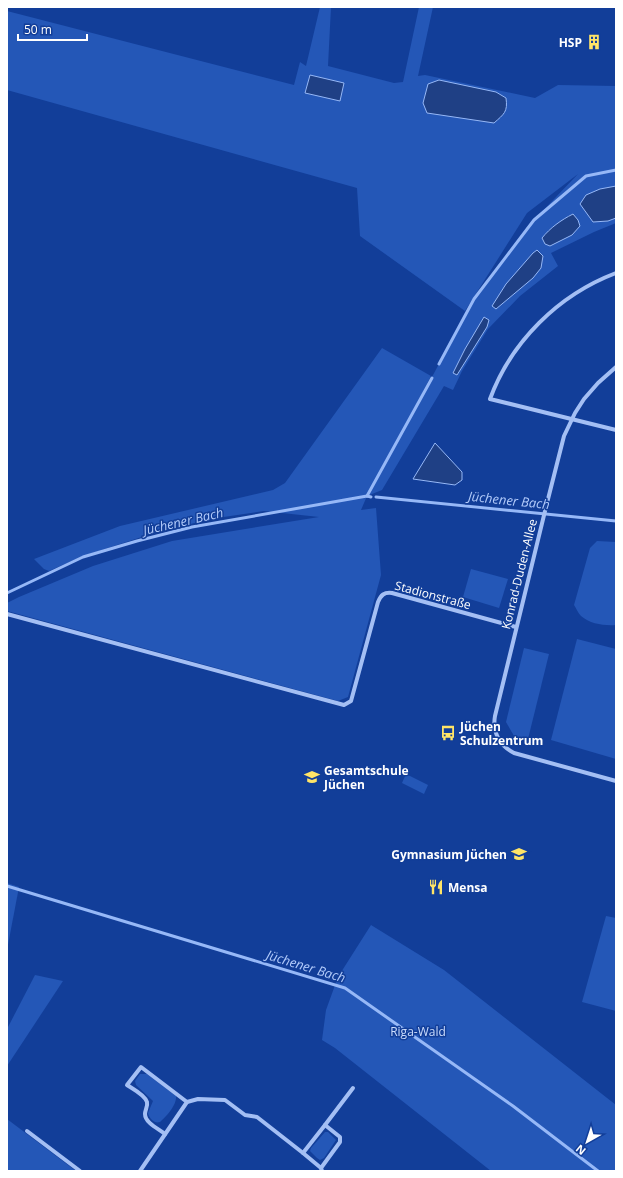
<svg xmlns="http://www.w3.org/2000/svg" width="623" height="1178" font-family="'Open Sans',sans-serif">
<rect width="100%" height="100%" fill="#123e99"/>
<g fill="#2457b7">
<path d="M320,7h11l-3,59 66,17 9,-1 16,-75h14l-15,69 7,-1 110,23 23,-13 58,1v137l-22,9 -43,21 7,13 -38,30 -32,33 -26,42 -9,19 -9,-4 -62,104 -15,6 -6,14 15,-2 5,67 -33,122 -10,4 -331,-90v-8l12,-6 74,-31 79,-25 147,-24 -55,-6 -54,8 -62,16 -65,21 -34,15 -5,-2 -10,-10 86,-33 153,-36 12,-7 97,-135 49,28 -26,51 69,-128 60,-79 44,-46 -51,39 -62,98 -105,-75 -3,-48 -350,-98v-79l287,74 6,-23 6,4z"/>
<path d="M597,541l19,1v83c-11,1 -26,-1 -35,-9 -3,-3 -5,-8 -7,-11l16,-57z"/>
<path d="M471,569l37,10 -9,29 -36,-11z"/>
<path d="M577,639l39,10v110l-65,-19z"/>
<path d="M524,648l25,6 -21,85 -14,-3 -8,-14z"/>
<path d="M406,774l22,11 -4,9 -22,-11z"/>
<path d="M7,883l12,4 -12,63z"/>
<path d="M606,916l10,2v93l-34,-9z"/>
<path d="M371,925l73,45 172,135v66h-125l-156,-123 -13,-8 4,-30 12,-33z"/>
<path d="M35,975l28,6 -56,85v-37z"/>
<path d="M140,1074h7l29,22c1,9 -10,21 -16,26 -6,2 -11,-4 -12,-9l5,-12 -17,-16 -1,-4z"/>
<path d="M7,1119l69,52h-69z"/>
<path d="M325,1132h3l8,8 -12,18 -4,2 -3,-2 -7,-7 1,-3z"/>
</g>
<g fill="#1f4085" stroke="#96b8f7">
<path d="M310,75l34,8 -4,18 -35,-8z"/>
<path d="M439,80l57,12 10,6c2,14 -2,16 -12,25l-67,-10 -4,-10 5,-19z"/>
<path d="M616,186v32l-8,3 -15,1 -13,-18 6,-9 14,-6z"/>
<path d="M573,214l5,6 2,6 -8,9 -22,11 -5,-2 -3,-6c8,-10 19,-18 31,-24z"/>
<path d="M537,250l6,6 -2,12 -8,10 -37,31 -4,-3 14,-22 27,-31z"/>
<path d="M484,317l5,3 -2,7 -30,48 -4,-2 12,-24z"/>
<path d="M435,443l27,29v8l-7,5 -42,-6z"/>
</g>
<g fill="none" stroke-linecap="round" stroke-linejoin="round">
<g stroke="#96b8f7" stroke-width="3">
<path d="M439,364l35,-65 60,-79 52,-44 30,-6"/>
<path d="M367,496l65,-118"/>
<path d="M376,497l240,24"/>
<path d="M7,593l76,-36 54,-16 55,-14 175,-31 4,1"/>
<path d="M7,886l338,102 168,118 85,65"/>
</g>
<g stroke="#a4bff4" stroke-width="4">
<path d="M616,273c-58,22 -105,69 -126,126l126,31"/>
<path d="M616,367l-18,16 -14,16 -9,14 -11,23 -18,71 -51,209c-3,16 5,30 19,37l102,28"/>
<path d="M7,614l337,91 7,-4 27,-99c3,-7 6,-10 14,-9l124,34"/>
<path d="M27,1131l53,40"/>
<path d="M165,1134c-6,-5 -20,-11 -20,-20 0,-4 3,-8 2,-12 -2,-7 -14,-13 -20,-17l14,-18 46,35"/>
<path d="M321,1168l-18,-15 22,-28"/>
<path d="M140,1171l47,-69 11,-3 27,1 20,15 12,2 46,36"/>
<path d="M322,1171l-1,-3 19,-26v-5l-15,-12 28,-37"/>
</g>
</g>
<defs>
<g id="building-bare" transform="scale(1.2)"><path d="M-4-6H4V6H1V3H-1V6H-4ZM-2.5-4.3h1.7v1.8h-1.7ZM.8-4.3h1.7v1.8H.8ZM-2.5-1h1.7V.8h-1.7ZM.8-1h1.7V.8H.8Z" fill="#ffe467" stroke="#123e99" stroke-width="2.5" paint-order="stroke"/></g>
<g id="bus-bare" transform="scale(1.2)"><path d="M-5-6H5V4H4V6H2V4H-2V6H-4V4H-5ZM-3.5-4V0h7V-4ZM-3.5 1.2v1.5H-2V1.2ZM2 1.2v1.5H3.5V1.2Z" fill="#ffe467" stroke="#123e99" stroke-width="2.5" paint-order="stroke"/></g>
<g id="school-bare" transform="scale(1.2)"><path d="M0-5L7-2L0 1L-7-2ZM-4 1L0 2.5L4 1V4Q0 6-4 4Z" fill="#ffe467" stroke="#123e99" stroke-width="2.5" paint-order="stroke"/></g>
<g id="restaurant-bare" transform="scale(1.2)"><path d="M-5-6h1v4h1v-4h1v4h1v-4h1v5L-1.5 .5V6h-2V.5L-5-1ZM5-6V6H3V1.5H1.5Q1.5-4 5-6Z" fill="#ffe467" stroke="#123e99" stroke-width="2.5" paint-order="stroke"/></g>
</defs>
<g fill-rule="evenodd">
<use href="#building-bare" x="594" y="42"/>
<use href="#bus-bare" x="448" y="733"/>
<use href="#school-bare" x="312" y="777"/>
<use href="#school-bare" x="519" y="854"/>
<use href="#restaurant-bare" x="436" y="887"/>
</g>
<g text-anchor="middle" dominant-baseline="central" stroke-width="3" stroke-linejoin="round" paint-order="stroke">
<g font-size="12" font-weight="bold" fill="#fff" stroke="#123e99" text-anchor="start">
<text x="582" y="42" text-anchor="end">HSP</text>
<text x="460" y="726">Jüchen<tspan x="460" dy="14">Schulzentrum</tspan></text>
<text x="324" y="770">Gesamtschule<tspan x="324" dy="14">Jüchen</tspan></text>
<text x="507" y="854" text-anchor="end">Gymnasium Jüchen</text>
<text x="448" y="887">Mensa</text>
</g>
<g font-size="12" fill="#fff" stroke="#123e99">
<text transform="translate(519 574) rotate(-76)">Konrad-Duden-Allee</text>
<text transform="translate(433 595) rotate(15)">Stadionstraße</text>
</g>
<g font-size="12" fill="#ccddfd" stroke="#123e99">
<text x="418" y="1031">Riga-Wald</text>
</g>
<g font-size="13" font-style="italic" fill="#b1cafa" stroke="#123e99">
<text transform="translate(509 500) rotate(6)">Jüchener Bach</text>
<text transform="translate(183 521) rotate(-13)">Jüchener Bach</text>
<text transform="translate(306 966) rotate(17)">Jüchener Bach</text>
</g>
</g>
<rect width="623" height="1178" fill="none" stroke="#ffffff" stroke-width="16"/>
<g transform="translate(587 1142) rotate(219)" stroke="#123e99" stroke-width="3" paint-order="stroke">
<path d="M0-3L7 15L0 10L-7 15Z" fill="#ffffff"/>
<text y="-6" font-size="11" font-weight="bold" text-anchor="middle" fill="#ffffff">N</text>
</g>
<path d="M18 34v6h69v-6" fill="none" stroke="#ffffff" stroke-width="2"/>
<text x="24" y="34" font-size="12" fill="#ffffff" stroke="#123e99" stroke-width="3" paint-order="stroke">50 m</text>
</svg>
